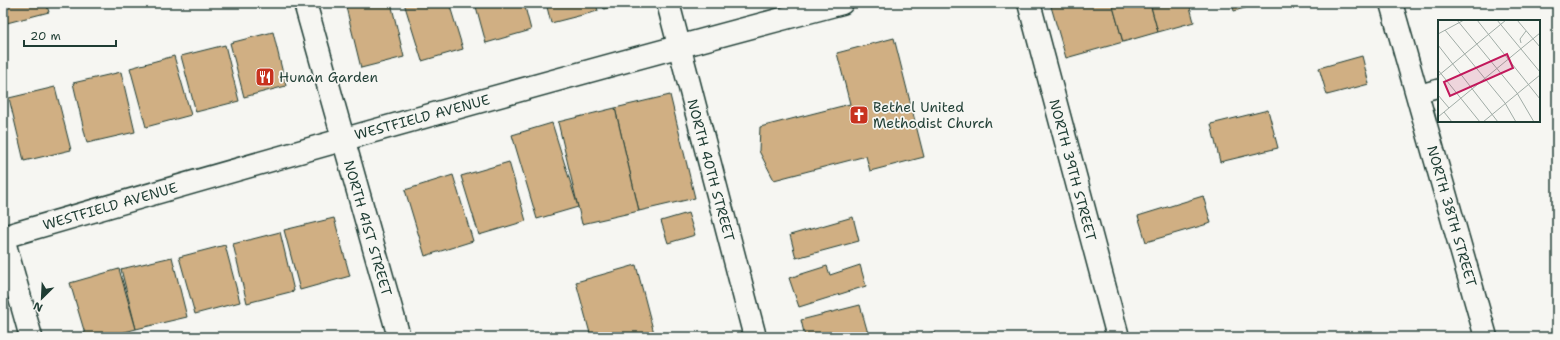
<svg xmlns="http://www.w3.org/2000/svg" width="1560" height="340" font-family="'Shantell Sans',sans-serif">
<rect width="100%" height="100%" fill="#f6f6f2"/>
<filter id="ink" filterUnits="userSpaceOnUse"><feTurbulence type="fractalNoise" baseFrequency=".025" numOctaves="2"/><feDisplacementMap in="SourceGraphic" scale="8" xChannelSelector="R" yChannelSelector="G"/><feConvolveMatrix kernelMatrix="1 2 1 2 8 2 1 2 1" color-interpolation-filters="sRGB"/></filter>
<g filter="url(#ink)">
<g fill="#d0af83" stroke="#1f3d34">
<path d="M3,3h43l3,9 -46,12z"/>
<path d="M345,3h46l13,54 -43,11z"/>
<path d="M404,3h45l14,46 -41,12z"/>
<path d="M475,3h49l7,27 -45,13z"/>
<path d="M546,3h50l2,8 -47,12z"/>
<path d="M602,3h23l-21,6z"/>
<path d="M1050,3h62l11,39 -57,16z"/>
<path d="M1112,3h38l8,29 -35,10z"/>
<path d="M1150,3h39l5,19 -36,10z"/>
<path d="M1232,3h31l-29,8z"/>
<path d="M273,32l13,54 -42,11 -14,-54z"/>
<path d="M894,38l30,119 -54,14 -4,-15 -92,24 -15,-29 1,-24 90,-23 -13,-51z"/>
<path d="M225,45l14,56 -43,11 -15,-56z"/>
<path d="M174,56l17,59 -45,12 -16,-59z"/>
<path d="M1362,56l7,28 -42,11 -8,-27z"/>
<path d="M121,72l14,60 -48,11 -14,-60z"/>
<path d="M55,87l16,63 -47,11 -15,-63z"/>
<path d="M670,95l25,103 -56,13 -24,-103z"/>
<path d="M615,108l24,103 -57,13 -24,-102z"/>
<path d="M1268,110l10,38 -58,14 -9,-38z"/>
<path d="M552,123l26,84 -41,12 -25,-84z"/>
<path d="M509,162l17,59 -47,14 -18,-59z"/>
<path d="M453,175l20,66 -48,15 -20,-66z"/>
<path d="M1203,196l8,27 -65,19 -8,-26z"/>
<path d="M688,213l7,22 -27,8 -7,-22z"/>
<path d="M853,217l6,24 -63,17 -6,-23z"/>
<path d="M334,218l16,58 -50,14 -16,-60z"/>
<path d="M280,232l14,59 -47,12 -14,-59z"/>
<path d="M225,245l15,57 -45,12 -16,-57z"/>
<path d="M172,257l15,60 -51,12 -15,-60z"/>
<path d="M636,265l19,72h-64l-15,-55z"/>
<path d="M860,265l6,21 -67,21 -10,-29 38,-12 3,9z"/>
<path d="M119,269l17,60 -30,8h-20l-16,-54z"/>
<path d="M860,305l9,32h-64l-4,-17z"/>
<path d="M934,332l1,5h-20z"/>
</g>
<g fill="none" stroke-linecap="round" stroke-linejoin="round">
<g stroke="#1f3d34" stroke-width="20">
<path id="service" d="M1417,94l22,-6"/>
</g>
<g stroke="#1f3d34" stroke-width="25">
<g id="minor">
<path d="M305,3l94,334"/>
<path d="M668,3l87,334"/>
<path d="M1029,3l89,334"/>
<path d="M1391,3l95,334"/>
<path d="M3,238l28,99"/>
</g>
</g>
<g stroke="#1f3d34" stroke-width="25">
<path id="tertiary" d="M3,237c279,-81 558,-160 839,-234"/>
</g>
<use href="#service" stroke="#f6f6f2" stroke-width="17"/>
<use href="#minor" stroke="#f6f6f2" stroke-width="22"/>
<use href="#tertiary" stroke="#f6f6f2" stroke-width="22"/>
</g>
</g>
<defs>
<g id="restaurant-square" transform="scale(1)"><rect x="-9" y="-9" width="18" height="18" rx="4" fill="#c8321e" stroke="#f6f6f2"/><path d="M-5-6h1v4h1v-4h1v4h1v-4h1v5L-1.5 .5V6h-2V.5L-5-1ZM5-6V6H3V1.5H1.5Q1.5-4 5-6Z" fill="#fff"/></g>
<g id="church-square" transform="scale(1)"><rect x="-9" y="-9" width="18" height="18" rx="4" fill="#c8321e" stroke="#f6f6f2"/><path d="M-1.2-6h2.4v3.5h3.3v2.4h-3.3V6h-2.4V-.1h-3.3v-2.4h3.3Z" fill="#fff"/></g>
</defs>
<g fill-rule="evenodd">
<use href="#restaurant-square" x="265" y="77"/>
<use href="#church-square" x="859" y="115"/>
</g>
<g text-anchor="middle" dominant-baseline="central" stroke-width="3.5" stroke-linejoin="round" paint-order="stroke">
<g font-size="14" fill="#1f3d34" stroke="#f6f6f2" text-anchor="start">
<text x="279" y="77">Hunan Garden</text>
<text x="873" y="107">Bethel United<tspan x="873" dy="16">Methodist Church</tspan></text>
</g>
<g font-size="14" fill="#1f3d34" stroke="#f6f6f2">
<text transform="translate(422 117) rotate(-15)">WESTFIELD AVENUE</text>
<text transform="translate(711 170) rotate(75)">NORTH 40TH STREET</text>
<text transform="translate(1073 170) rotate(75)">NORTH 39TH STREET</text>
<text transform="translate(110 206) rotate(-16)">WESTFIELD AVENUE</text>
<text transform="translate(1452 216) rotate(74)">NORTH 38TH STREET</text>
<text transform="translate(368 228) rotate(74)">NORTH 41ST STREET</text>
</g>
</g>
<g transform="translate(1438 20)">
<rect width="102" height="102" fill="#f6f6f2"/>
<path fill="none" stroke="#a0aca6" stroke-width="1" d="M19,0l60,73 17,29M39,0l63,79M59,0l43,52M79,0l23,27M7,10l60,73 11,19M0,14l26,-14M83,23l-1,-4 6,-8M0,25l60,77M0,50l42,52M0,56l68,-56M0,75l11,13M6,92l8,10M0,97l102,-84M45,102l57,-47"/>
<path fill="#c2185b" fill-opacity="0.15" stroke="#c2185b" stroke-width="2" d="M69,34l6,14 -63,28 -6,-14z"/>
<rect width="102" height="102" fill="none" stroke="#1f3d34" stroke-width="2"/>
</g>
<rect width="1560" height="340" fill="none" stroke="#f6f6f2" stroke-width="16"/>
<rect x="8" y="8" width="1544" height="324" fill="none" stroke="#1f3d34" stroke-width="1.5" filter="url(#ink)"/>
<g transform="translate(42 298) rotate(204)" stroke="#f6f6f2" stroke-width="3" paint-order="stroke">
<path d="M0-3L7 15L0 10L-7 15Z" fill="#1f3d34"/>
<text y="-6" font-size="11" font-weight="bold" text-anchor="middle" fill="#1f3d34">N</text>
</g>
<path d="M24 40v6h92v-6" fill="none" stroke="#1f3d34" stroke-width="2"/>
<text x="30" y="40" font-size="12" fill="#1f3d34" stroke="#f6f6f2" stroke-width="3" paint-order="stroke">20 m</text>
</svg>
